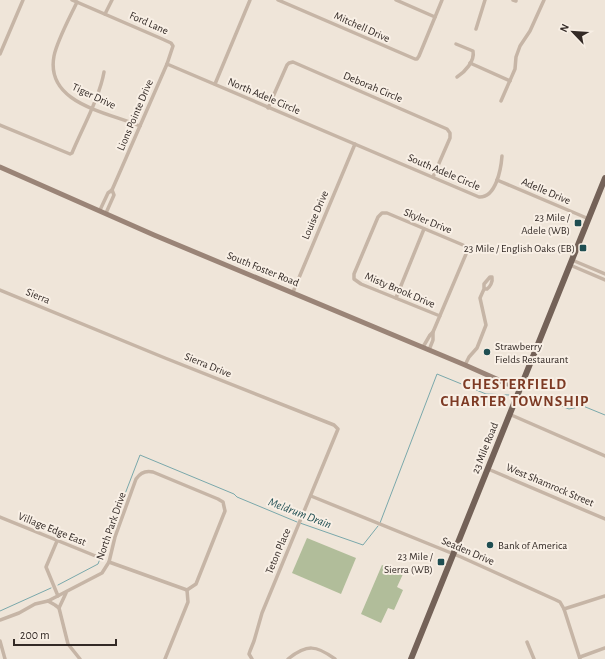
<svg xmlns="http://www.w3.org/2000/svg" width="605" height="659" font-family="'Alegreya Sans',sans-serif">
<rect width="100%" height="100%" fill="#efe5d9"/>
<g fill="#b1bd9a">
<path d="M307,538l49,20 -15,36 -49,-21z"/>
<path d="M382,565l21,9 -6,13 6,3 -9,20 -6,-2 -7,15 -20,-9z"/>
</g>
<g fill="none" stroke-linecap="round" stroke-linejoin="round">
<g stroke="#7aa8ab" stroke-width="1">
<path d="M525,401l18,-2 26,10 14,-3 22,9"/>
<path d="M300,523l63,22 15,-19"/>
<path d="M380,523l57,-149 49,20 23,1"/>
<path d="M58,585l40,-21 42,-109 94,39 3,3 60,25"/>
<path d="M0,611l51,-23"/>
</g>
<g stroke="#c6b5a6" stroke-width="3.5">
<path d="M72,0l88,38 11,5 2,3 -6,18 -55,126"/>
<path d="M278,0l137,59h2l2,-3 23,-56"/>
<path d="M396,0l39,17"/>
<path d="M513,0l3,1"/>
<path d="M77,2c-7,15 -20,39 -23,54 -9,48 54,56 86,70"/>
<path d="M105,14l7,-14"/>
<path d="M476,29l9,-29"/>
<path d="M456,44l17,7c2,10 -8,21 -16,26"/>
<path d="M0,54l23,-54"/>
<path d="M470,63l40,18"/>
<path d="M167,64l312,133c17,1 22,-28 23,-41"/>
<path d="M215,84l35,-84"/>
<path d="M501,101l14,-32 1,-12 4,-11 10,-15 14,-31"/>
<path d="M268,108l19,-43 2,-2 4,-1 154,67 3,4v5l-17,39"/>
<path d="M0,125l70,29 2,-1c10,-24 28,-57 32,-81"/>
<path d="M497,180l92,39"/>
<path d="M100,210l8,-17 4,-3 2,5 -8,18"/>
<path d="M572,260l33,14"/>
<path d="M570,265l35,15"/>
<path d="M0,290l165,68 169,67 4,4 -76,184 -8,28 -4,10 -1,3 3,5"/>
<path d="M293,292l62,-148"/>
<path d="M396,298l28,-69"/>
<path d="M433,332l33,-78v-6l-3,-3 -76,-32h-5l-4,4 -24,57v5l7,5 79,32"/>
<path d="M423,347l7,-12 3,-3v8l-4,10"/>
<path d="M465,365l4,-8 8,-9 9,-23 -6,-27 4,-9v-5l6,-7h2c1,5 -2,10 -5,12h-3"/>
<path d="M509,414l96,42"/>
<path d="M488,469l117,50"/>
<path d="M311,496l150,61 95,43 4,2 4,7 16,50"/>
<path d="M0,517l98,40"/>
<path d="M57,541l-11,26 12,29"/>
<path d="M109,562l78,28"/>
<path d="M66,593l-7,15 9,36 12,15"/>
<path d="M48,601l7,4 4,3"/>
<path d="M564,609l41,-13"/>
<path d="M0,620l19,-7 16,-9 13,-3 54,-28 7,-11 6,-25 21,-58c4,-6 9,-9 17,-7l65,27 5,3 2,9 -29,73 -9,6 1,12 -23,57"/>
<path d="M0,641l5,18"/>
<path d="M527,642l7,17"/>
<path d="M580,657l25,-9"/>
<path d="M288,659c19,-15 28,-14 47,0"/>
</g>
<path stroke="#9a8477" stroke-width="5" d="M0,167l154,68 311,130 54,24"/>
<path stroke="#746258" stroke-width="6" d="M411,659l194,-481"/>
</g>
<g fill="#1f4e52" stroke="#f8efe5" stroke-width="1.5">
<rect x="574" y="219" width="8" height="8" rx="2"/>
<rect x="579" y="244" width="8" height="8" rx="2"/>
<circle cx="487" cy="352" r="4"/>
<circle cx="490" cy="545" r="4"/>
<rect x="437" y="558" width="8" height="8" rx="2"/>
</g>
<g text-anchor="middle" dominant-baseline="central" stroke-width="4" stroke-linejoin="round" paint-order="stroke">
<g font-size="11" fill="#332a26" stroke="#f8efe5">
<text transform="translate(149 23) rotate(24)">Ford Lane</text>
<text transform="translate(362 27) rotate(24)">Mitchell Drive</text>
<text transform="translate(373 87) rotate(23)">Deborah Circle</text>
<text transform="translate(94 96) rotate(25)">Tiger Drive</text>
<text transform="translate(264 96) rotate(23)">North Adele Circle</text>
<text transform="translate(135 115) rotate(-67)">Lions Pointe Drive</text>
<text transform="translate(444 172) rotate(23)">South Adele Circle</text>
<text transform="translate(546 191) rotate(23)">Adelle Drive</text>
<text transform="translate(315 215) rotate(-67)">Louise Drive</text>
<text transform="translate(428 221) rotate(22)">Skyler Drive</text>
<text transform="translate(263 269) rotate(22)">South Foster Road</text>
<text transform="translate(400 290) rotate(23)">Misty Brook Drive</text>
<text transform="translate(38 296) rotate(22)">Sierra</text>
<text transform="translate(208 365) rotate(22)">Sierra Drive</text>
<text transform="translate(485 448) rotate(-68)">23 Mile Road</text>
<text transform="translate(550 485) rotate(23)">West Shamrock Street</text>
<text transform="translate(111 526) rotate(-71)">North Park Drive</text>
<text transform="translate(52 529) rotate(22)">Village Edge East</text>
<text transform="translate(278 551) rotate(-67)">Teton Place</text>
<text transform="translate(468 551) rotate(23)">Seaden Drive</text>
</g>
<g font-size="11" fill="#332a26" stroke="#f8efe5" text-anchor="end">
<text x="570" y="217">23 Mile /<tspan x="570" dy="13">Adele (WB)</tspan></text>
<text x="575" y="248">23 Mile / English Oaks (EB)</text>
<text x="495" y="346" text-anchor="start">Strawberry<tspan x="495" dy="13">Fields Restaurant</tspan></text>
<text x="498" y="545" text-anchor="start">Bank of America</text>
<text x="433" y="556">23 Mile /<tspan x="433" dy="13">Sierra (WB)</tspan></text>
</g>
<g font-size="12" font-style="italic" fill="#1f4e52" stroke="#f8efe5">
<text transform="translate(300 513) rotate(21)">Meldrum Drain</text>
</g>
<g font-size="15" font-weight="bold" letter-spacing="1" fill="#7d3a24" stroke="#f8efe5">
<text x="515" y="384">CHESTERFIELD<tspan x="515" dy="17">CHARTER TOWNSHIP</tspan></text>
</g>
</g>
<g transform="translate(573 32) rotate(295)" stroke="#f8efe5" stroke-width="3" paint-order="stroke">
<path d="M0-3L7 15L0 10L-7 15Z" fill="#332a26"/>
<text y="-6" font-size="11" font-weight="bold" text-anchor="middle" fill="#332a26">N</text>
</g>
<path d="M14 639v6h102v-6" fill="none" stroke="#332a26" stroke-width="2"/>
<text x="20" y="639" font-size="12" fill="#332a26" stroke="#f8efe5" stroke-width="3" paint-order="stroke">200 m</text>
</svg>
